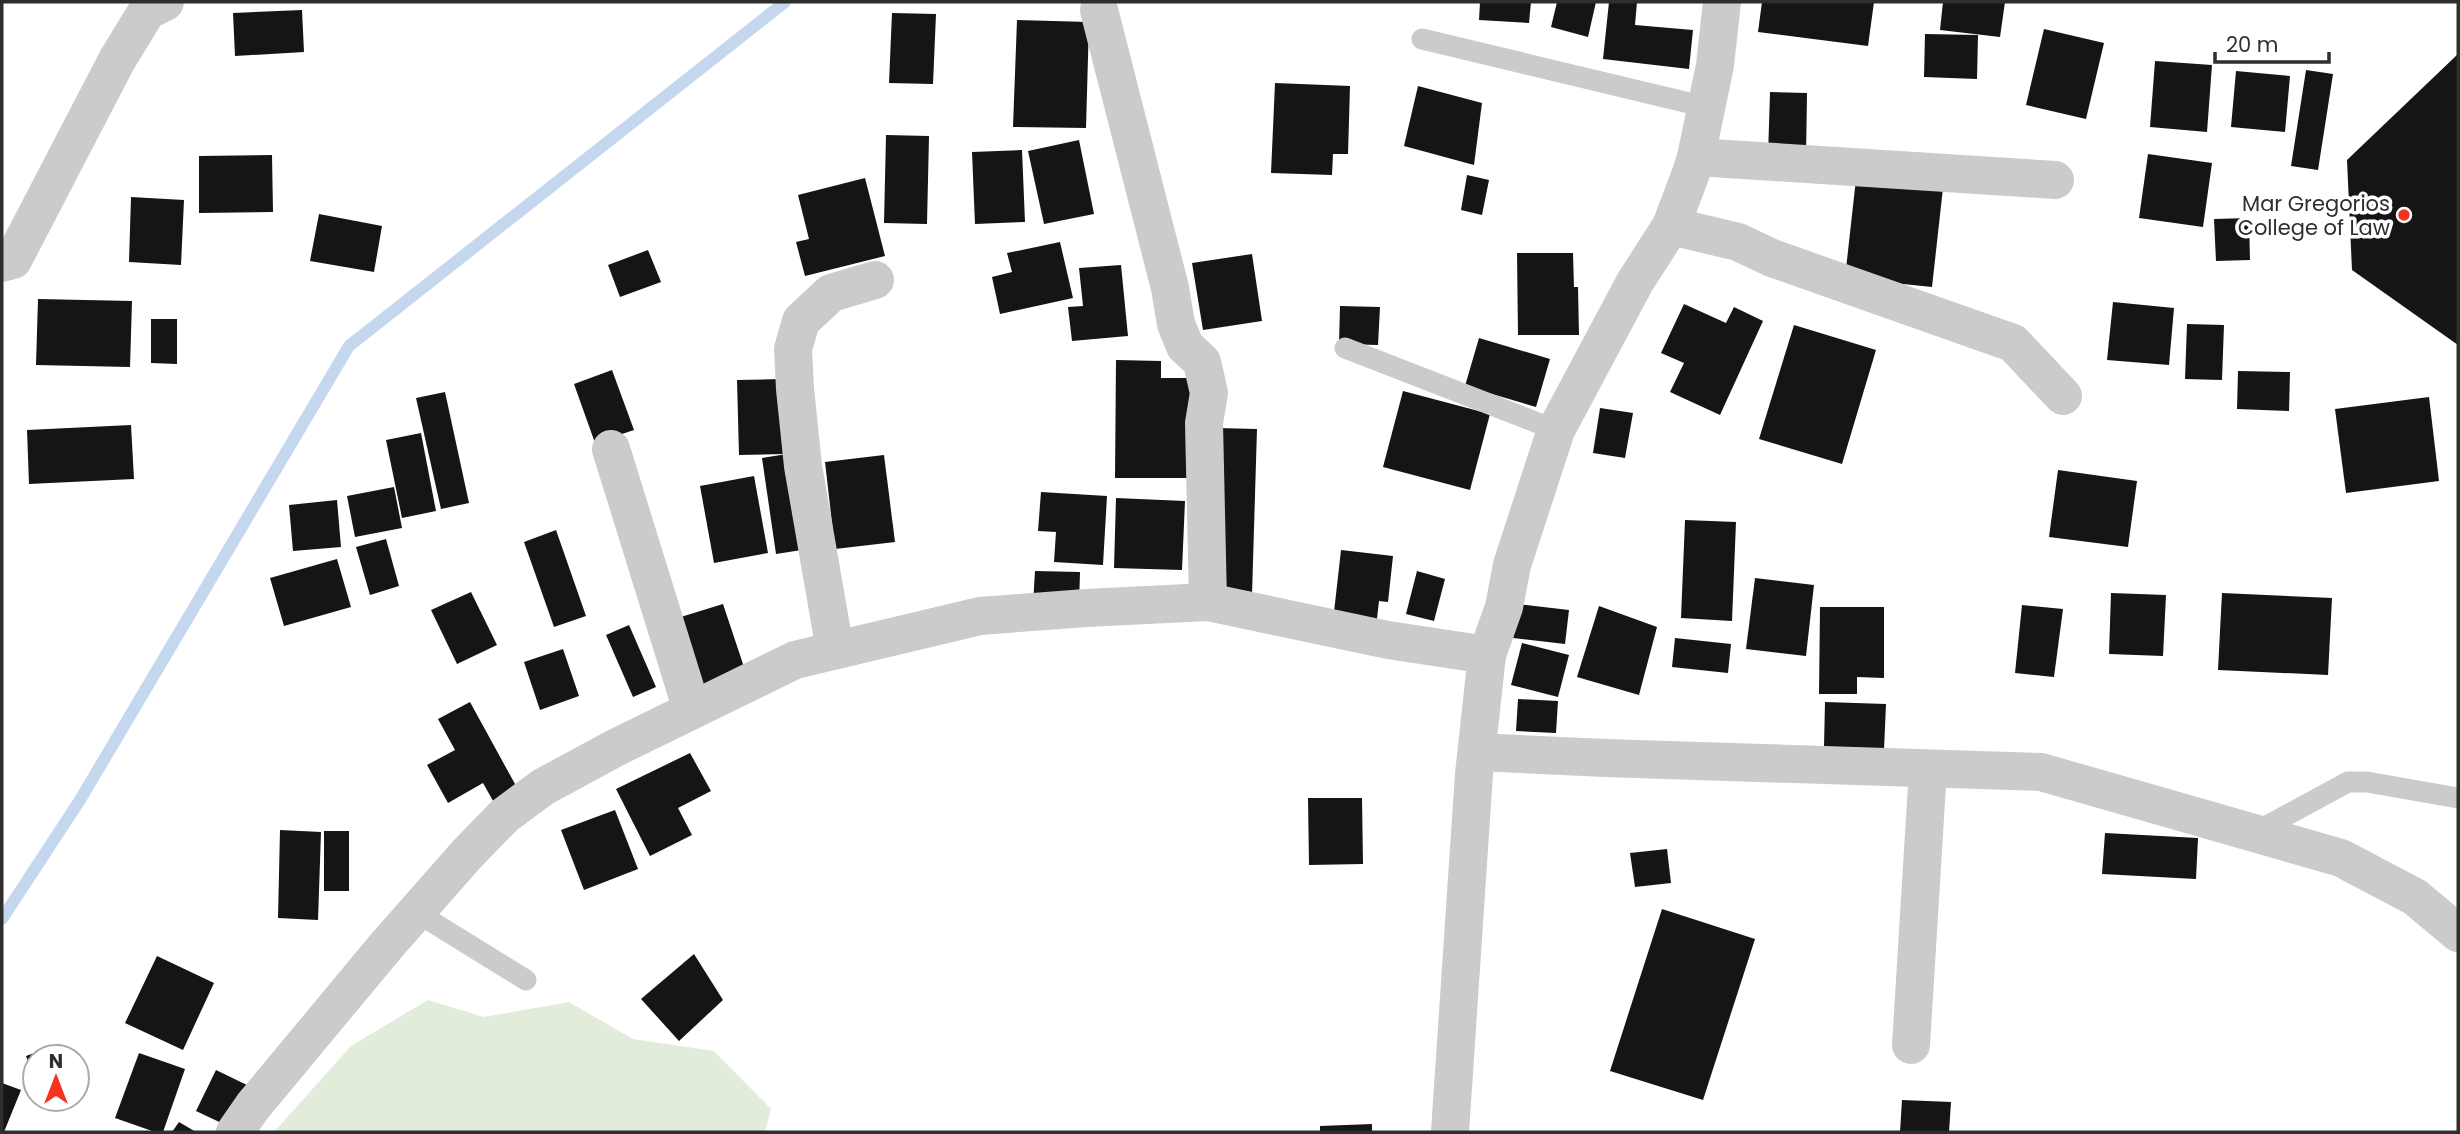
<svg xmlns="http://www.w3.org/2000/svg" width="2460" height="1134" font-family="Poppins,sans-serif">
<rect width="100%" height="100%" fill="#fff"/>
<path fill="#e1edda" d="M428,1000l56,17 85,-15 64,37 81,12 57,58 -6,23h-491l77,-86z"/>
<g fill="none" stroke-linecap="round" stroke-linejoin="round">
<path stroke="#c4d7ee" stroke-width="12" d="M2,919l78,-119 269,-454 436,-344"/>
</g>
<g fill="#151515">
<path d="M1480,2h51l-2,21 -50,-3z"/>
<path d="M1557,2h39l-8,35 -37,-10z"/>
<path d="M1609,2h28l-2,23 58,5 -4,39 -86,-10z"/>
<path d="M1762,2h112l-6,44 -110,-14z"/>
<path d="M1943,2h62l-5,35 -60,-7z"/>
<path d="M302,10l2,42 -69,4 -2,-43z"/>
<path d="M892,13l44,1 -3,70 -44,-1z"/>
<path d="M1017,20l72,2 -3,106 -73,-1z"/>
<path d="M2044,29l60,14 -18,76 -60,-14z"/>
<path d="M1925,34l53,1 -1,44 -53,-2z"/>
<path d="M2458,54v291l-106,-75 -5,-110z"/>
<path d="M2155,61l57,4 -5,67 -57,-5z"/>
<path d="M2306,70l27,4 -15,96 -27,-4z"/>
<path d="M2236,71l54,5 -5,56 -54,-5z"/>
<path d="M1275,83l75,3 -2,68h-15l-1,21 -61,-2z"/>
<path d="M1418,86l64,17 -8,62 -70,-19z"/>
<path d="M1770,92l37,1 -1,64h-38z"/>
<path d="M886,135l43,1 -2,88 -43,-1z"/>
<path d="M1079,140l15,74 -50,10 -16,-73z"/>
<path d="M1022,150l3,72 -50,2 -3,-72z"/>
<path d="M2148,154l64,9 -9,64 -64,-9z"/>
<path d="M272,155l1,57 -74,1v-57z"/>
<path d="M1467,175l22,5 -7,35 -21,-5z"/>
<path d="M865,178l20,78 -80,20 -9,-34 13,-3 -11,-44z"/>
<path d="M1856,179l87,9 -11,99 -87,-9z"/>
<path d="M131,197l53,3 -3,65 -52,-3z"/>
<path d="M319,214l63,12 -8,46 -64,-11z"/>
<path d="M2249,218l1,42 -34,1 -2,-42z"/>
<path d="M1060,242l13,56 -73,16 -8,-37 20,-5 -5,-19z"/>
<path d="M648,250l13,32 -41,15 -12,-32z"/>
<path d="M1517,253h56l1,34h4l1,48h-61z"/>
<path d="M1252,254l10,67 -59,9 -11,-67z"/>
<path d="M1121,265l7,71 -56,5 -4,-34 15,-1 -4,-38z"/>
<path d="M38,299l94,2 -2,66 -94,-2z"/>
<path d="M2113,302l61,6 -5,57 -62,-5z"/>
<path d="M1684,304l42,19 8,-16 29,14 -43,94 -50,-23 14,-29 -23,-10z"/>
<path d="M1340,306l40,1 -2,38 -39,-1z"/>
<path d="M151,319h26v45l-26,-1z"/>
<path d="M2187,324l37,1 -2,55 -37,-1z"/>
<path d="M1794,325l82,25 -34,114 -83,-25z"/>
<path d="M1479,338l71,21 -14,48 -71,-21z"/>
<path d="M1116,360l45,1v17h30l-1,100h-75z"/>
<path d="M612,370l22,60 -39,13 -21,-59z"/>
<path d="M2238,371l52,1 -1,39 -52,-2z"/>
<path d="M782,379l3,75 -46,1 -2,-75z"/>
<path d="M1403,391l87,23 -20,76 -87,-23z"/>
<path d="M445,392l24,111 -28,6 -25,-111z"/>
<path d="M2429,397l10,84 -93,12 -11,-84z"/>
<path d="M1600,408l33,5 -8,45 -32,-5z"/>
<path d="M131,425l3,54 -105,5 -2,-54z"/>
<path d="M1217,428l40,1 -5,166 -40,-2z"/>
<path d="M421,433l15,78 -34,7 -16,-78z"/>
<path d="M793,453l15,96 -32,5 -14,-96z"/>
<path d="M884,455l11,87 -60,7 -10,-87z"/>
<path d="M2058,470l79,11 -9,66 -79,-10z"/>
<path d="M754,476l14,77 -54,10 -14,-77z"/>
<path d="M394,487l8,41 -47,9 -8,-41z"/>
<path d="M1041,492l66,4 -4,69 -49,-3 2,-30 -18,-1z"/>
<path d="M1116,498l69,3 -3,69 -68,-2z"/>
<path d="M337,500l4,47 -48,4 -4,-46z"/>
<path d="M1685,520l51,2 -4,99 -51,-3z"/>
<path d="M556,530l30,86 -32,11 -30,-85z"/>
<path d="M386,539l13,47 -29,9 -14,-48z"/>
<path d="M1341,550l52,6 -5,46 -9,-1 -3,26 -43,-6z"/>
<path d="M337,559l14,48 -67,19 -14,-48z"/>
<path d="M1035,571l45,1 -1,34 -46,-2z"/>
<path d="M1417,571l28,8 -11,42 -28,-7z"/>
<path d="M1755,578l59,7 -8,71 -60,-7z"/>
<path d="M471,592l26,53 -40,19 -26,-54z"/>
<path d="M2111,593l55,2 -3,61 -54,-2z"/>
<path d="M2222,593l110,5 -4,77 -110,-5z"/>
<path d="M723,604l25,75 -52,16 -25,-75z"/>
<path d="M1517,604l52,6 -4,34 -52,-6z"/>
<path d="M2022,605l41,4 -9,68 -39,-4z"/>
<path d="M1599,606l58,21 -18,68 -62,-18z"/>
<path d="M1820,607h64v71l-27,-1v17h-38z"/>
<path d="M629,625l27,62 -23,10 -27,-62z"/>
<path d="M1675,638l56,6 -3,29 -56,-6z"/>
<path d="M1522,643l47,12 -11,42 -47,-12z"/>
<path d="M563,649l16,47 -39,14 -16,-48z"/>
<path d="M1518,699l40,2 -2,32 -40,-2z"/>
<path d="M470,702l51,93 -24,13 -14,-25 -35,20 -21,-38 28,-15 -17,-31z"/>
<path d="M1825,702l61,2 -2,46 -60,-3z"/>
<path d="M690,753l21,38 -33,17 14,27 -42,21 -34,-67z"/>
<path d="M1308,798h54l1,66 -54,1z"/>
<path d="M615,810l23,59 -54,21 -23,-60z"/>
<path d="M280,830l41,2 -3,88 -40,-2z"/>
<rect x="324" y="831" width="25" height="60"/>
<path d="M2105,833l93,5 -2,41 -94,-5z"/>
<path d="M1667,849l4,34 -36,4 -5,-34z"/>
<path d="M1662,909l93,30 -52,161 -93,-29z"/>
<path d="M694,954l29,46 -44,41 -38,-42z"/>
<path d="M157,956l57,27 -31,67 -58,-27z"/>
<path d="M60,1044l4,13h-29v24l-9,-25z"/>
<path d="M139,1053l46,16 -22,63h-8l-40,-14z"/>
<path d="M216,1070l35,17 -19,41 -36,-17z"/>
<path d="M2,1083l19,7 -17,42h-2z"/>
<path d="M1902,1100l49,2 -2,30h-49z"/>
<path d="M179,1122l17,10h-24z"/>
<path d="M1372,1124v8h-52v-6z"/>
</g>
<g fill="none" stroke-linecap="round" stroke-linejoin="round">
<g stroke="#cbcbcb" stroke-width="21">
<path d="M1422,39l284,68"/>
<path d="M1345,348l211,82"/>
<path d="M2254,833l94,-51h19l91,16"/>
<path d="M416,912l110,68"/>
</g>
<g stroke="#cbcbcb" stroke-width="38">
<path d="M1099,10l71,278 6,36 9,22 17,16 7,31 -5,30 4,179"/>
<path d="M1696,157l359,23"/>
<path d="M1671,226l67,16 34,16 241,85 50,53"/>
<path d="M2,263l11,-3 104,-200 30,-49 18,-9"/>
<path d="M611,449l81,261"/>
<path d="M835,650l-32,-184 -8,-77 -2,-40 8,-28 30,-28 44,-13"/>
<path d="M1477,752l128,6 436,14 300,86 74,39 43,36"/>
<path d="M1911,1045l17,-276"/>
<path d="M235,1132l18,-26 133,-160 81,-92 37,-38 39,-29 74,-40 178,-87 185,-44 106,-8 122,-6 180,38 99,15"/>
<path d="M1450,1132l24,-358 13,-119 17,-48 8,-42 44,-135 79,-148 36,-56 20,-53 5,-16 19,-92 7,-63"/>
</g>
</g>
<circle fill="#f5331f" stroke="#fff" stroke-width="2.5" cx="2404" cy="215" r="7"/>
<g text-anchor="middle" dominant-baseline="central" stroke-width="7" stroke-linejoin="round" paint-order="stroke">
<g font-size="21" fill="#2e2e2e" stroke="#fff" text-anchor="end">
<text x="2390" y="203">Mar Gregorios<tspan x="2390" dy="24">College of Law</tspan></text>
</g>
</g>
<rect width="2460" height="1134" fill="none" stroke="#2e2e2e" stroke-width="7"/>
<g transform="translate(56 1078)"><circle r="33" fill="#ffffff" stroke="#ababab" stroke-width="2"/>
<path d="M0-5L12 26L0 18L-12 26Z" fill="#f5331f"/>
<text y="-10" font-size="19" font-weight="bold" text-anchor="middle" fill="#2e2e2e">N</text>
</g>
<path d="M2215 52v10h114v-10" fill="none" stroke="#2e2e2e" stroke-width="3.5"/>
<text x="2226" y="52" font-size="21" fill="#2e2e2e" stroke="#ffffff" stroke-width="5" paint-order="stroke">20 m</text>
</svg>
